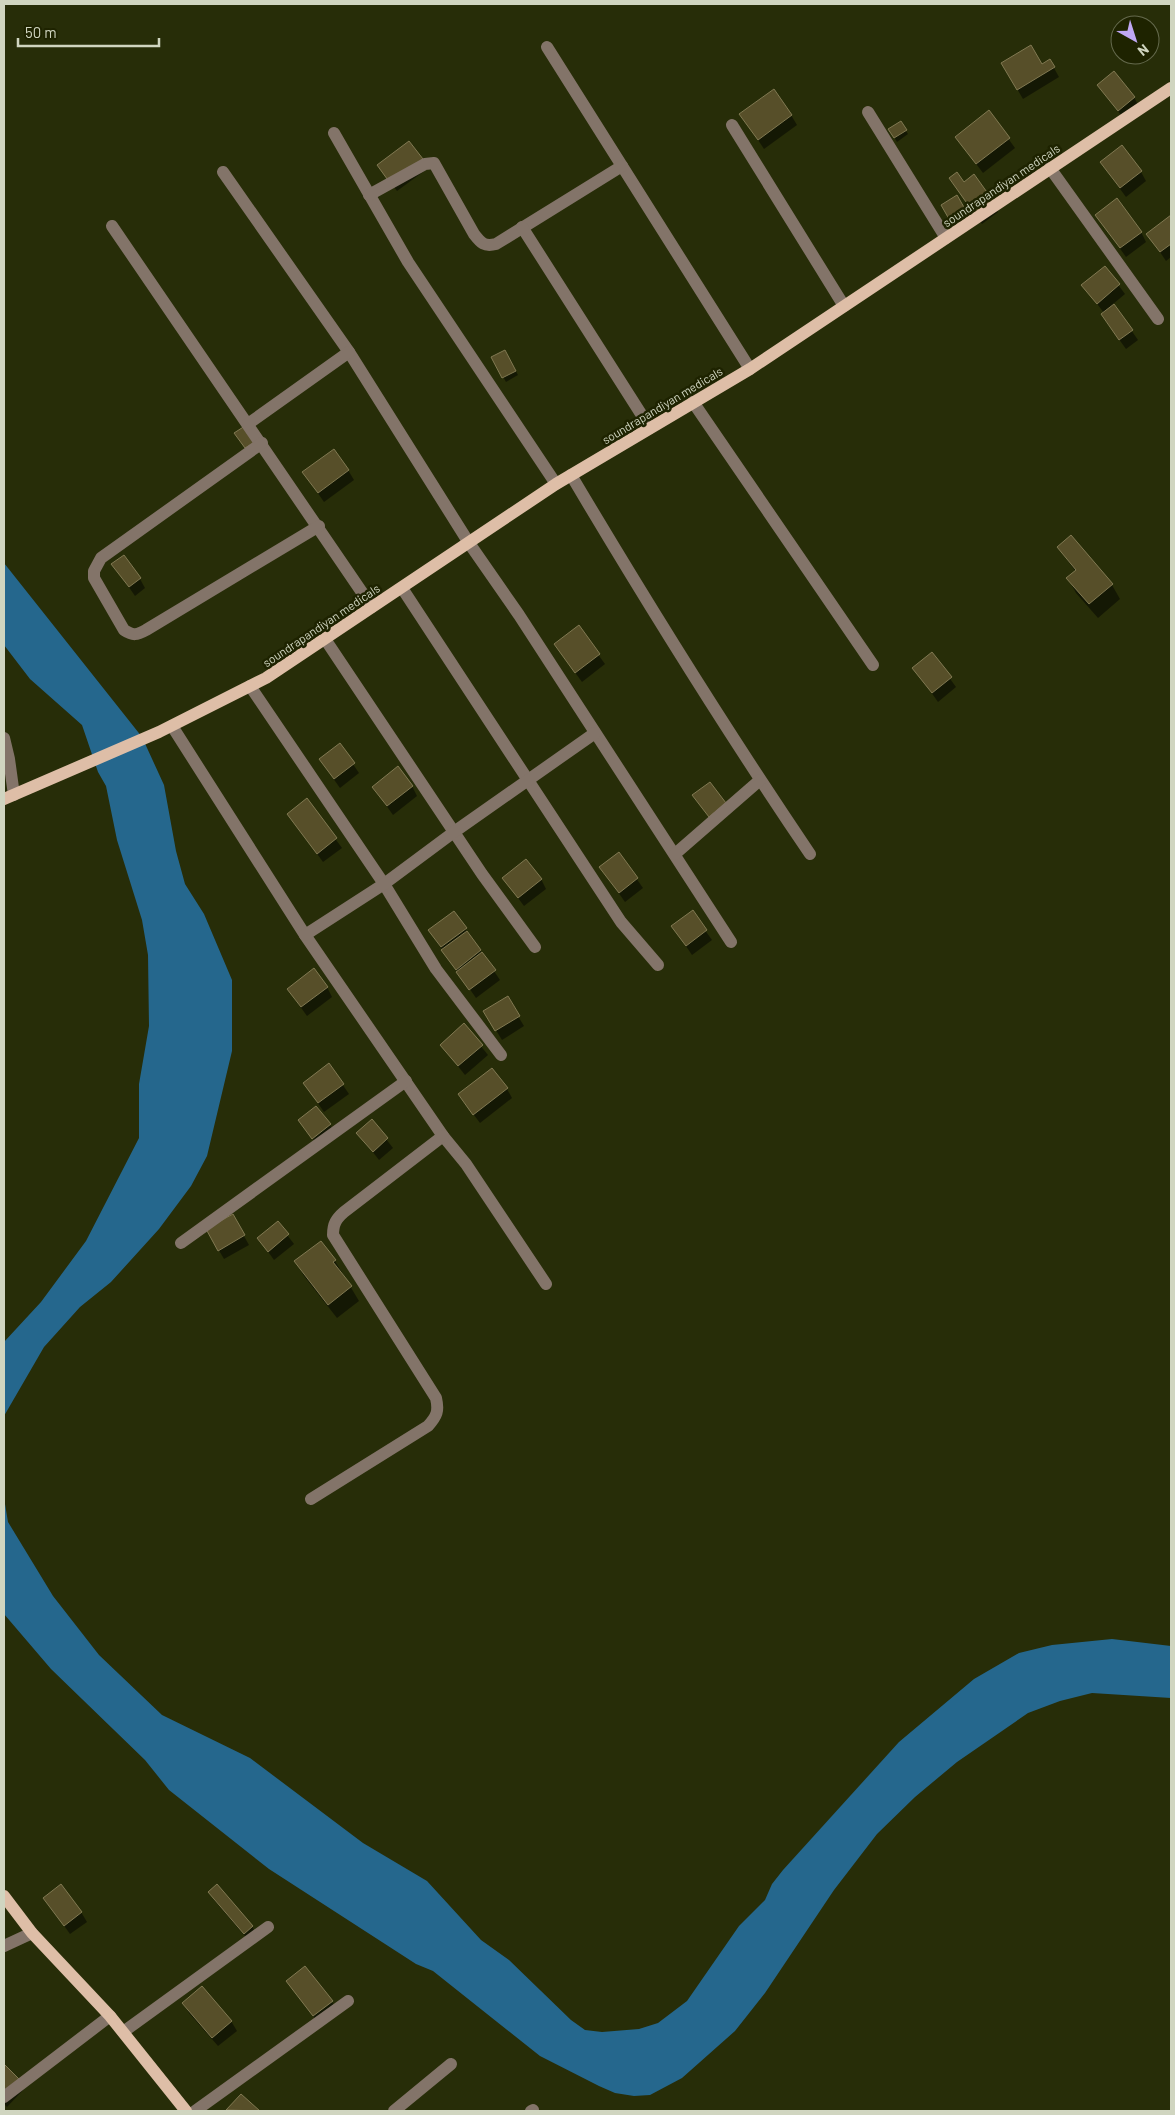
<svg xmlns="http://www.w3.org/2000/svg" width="1175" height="2115" font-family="Barlow,sans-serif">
<rect width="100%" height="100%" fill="#272d08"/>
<g fill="#25678d">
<path d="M4,563l138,174 22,48 12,66 9,33 19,30 28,66v71l-25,105 -16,30 -32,43 -48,53 -31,25 -36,40 -40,69v-74l37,-40 45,-61 53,-103v-54l10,-58 -1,-71 -6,-35 -25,-80 -11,-54 -8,-14 -16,-47 -52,-46 -26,-34z"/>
<path d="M4,1498l4,24 45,74 46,59 63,60 88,43 113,85 64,38 54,59 28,20 62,60 14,10 17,2 37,-3 19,-6 29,-22 52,-75 26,-26 7,-16 11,-14 116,-128 75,-63 45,-26 33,-8 60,-6 59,7v52l-79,-5 -32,8 -32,12 -71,49 -42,35 -38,37 -43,56 -69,103 -30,38 -53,47 -32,17 -16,1 -19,-3 -16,-7 -59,-30 -107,-85 -17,-7 -147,-95 -100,-79 -24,-30 -94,-91 -47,-55z"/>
</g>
<g fill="#0007">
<path d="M1050,61l9,16 -36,22 -21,-36 39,3z"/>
<path d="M1099,86l35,11 5,10 -15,12z"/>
<path d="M989,112l26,36 -32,25 -27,-36z"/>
<path d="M741,114l50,1 6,10 -33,24z"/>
<path d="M900,122l8,12 -11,8 -7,-12z"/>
<path d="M1101,163l40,9 5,9 -20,16z"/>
<path d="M427,169l-30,22 -13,-17z"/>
<path d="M950,179l13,4 30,20 5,9 -16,12z"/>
<path d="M957,197l10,16 -14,9 -10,-16z"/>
<path d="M1096,215l45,17 5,10 -20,15z"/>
<path d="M1171,217v40l-5,4 -18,-27z"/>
<path d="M1105,267l20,27 -12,10 25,36 -12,9 -18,-25 -6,-9 2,-2 -21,-28z"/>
<path d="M505,351l13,24 -12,7 -13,-24z"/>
<path d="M348,470l6,10 -30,22 -20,-29z"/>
<path d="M1058,547l54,38 8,14 -22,19 -22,-25 -8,-15 8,-6z"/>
<path d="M113,564l27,15 5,9 -10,8z"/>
<path d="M578,627l27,37 -23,18 -27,-37z"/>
<path d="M932,654l24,33 -18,15 -24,-34z"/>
<path d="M340,745l19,28 -19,15 -20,-28z"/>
<path d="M412,786l5,10 -24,19 -20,-28z"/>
<path d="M307,800l35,48 -19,14 -35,-48z"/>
<path d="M619,854l24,34 -18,14 -24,-34z"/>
<path d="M504,879h37l5,10 -22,17z"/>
<path d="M454,912l46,68 -24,18 -41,-59z"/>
<path d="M692,912l20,28 -20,15 -19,-28z"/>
<path d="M327,987l5,10 -25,19 -13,-18z"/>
<path d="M507,998l17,28 -22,14 -17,-28z"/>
<path d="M464,1025l24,30 -23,20 -24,-30z"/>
<path d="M329,1065l20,29 -25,18 -20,-29z"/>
<path d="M507,1089l5,9 -32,25 -21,-28z"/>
<path d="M299,1120l31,5 5,9 -16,13z"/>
<path d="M372,1121l21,27 -14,12 -21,-27z"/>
<path d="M232,1215l17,30 -25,14 -17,-29z"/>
<path d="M278,1223l16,21 -20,16 -15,-21z"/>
<path d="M335,1261l24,40 -22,17 -33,-42 -8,-14z"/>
<path d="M209,1892l43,34 5,10 -7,6 -35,-41z"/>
<path d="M45,1899l36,13 6,10 -17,12z"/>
<path d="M288,1981l44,21 5,9 -18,13z"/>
<path d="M184,2003l47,18 6,10 -19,15 -29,-33z"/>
<path d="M5,2067l19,22 -17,18 -3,-3z"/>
<path d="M241,2096l17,15h-30z"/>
</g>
<g fill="#574f29" stroke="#817952">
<path d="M1031,45l11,19 8,-5 5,8 -38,23 -16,-27z"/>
<path d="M1114,71l21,26 -17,14 -21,-26z"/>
<path d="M774,89l18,26 -34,25 -19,-26z"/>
<path d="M989,110l21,28 -34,26 -21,-27z"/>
<path d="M901,121l6,9 -13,8 -6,-9z"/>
<path d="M409,141l14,18 -33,24 -13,-18z"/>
<path d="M1122,145l20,26 -22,17 -20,-26z"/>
<path d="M957,172l7,10 10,-8 20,28 -18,14 -27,-38z"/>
<path d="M957,195l8,14 -16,10 -8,-14z"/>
<path d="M1117,198l25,34 -22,16 -25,-33z"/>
<path d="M1171,215v29l-11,8 -14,-18z"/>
<path d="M1105,266l15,18 -23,20 -16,-19z"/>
<path d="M1114,304l19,26 -14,10 -18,-26z"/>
<path d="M505,350l11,21 -14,7 -11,-21z"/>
<path d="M248,424l10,16 -13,8 -11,-15z"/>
<path d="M334,449l15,21 -31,23 -16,-21z"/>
<path d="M1071,535l42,49 -24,20 -23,-26 10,-8 -19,-23z"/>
<path d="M124,555l17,23 -12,9 -18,-23z"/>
<path d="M579,625l21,29 -25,19 -21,-29z"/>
<path d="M932,652l20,25 -20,16 -20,-25z"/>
<path d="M340,743l15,20 -21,16 -15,-20z"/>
<path d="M398,766l15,20 -26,20 -15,-19z"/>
<path d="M710,782l16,21 -17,14 -17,-22z"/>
<path d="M307,798l30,40 -20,16 -30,-40z"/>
<path d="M619,852l19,26 -19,15 -20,-26z"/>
<path d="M526,859l16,20 -24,19 -16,-20z"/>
<path d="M693,910l14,20 -21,16 -15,-20z"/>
<path d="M454,911l13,17 -26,19 -13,-17z"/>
<path d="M467,931l14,19 -25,20 -15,-20z"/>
<path d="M482,952l14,18 -27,20 -13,-18z"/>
<path d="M314,968l14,19 -27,20 -14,-18z"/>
<path d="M508,996l12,20 -25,15 -12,-20z"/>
<path d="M464,1023l19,22 -25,21 -18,-21z"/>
<path d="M329,1063l15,21 -26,19 -15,-20z"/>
<path d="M492,1068l16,20 -35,27 -15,-21z"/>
<path d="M316,1106l15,18 -19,15 -14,-19z"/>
<path d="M372,1119l16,19 -15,14 -17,-19z"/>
<path d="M233,1214l12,21 -27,16 -12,-22z"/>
<path d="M278,1221l11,13 -21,18 -11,-14z"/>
<path d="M321,1241l15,19 -3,2 19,24 -24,19 -34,-44z"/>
<path d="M61,1884l21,28 -18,14 -21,-28z"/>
<path d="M217,1884l36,42 -9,8 -36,-42z"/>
<path d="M305,1966l28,35 -20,15 -27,-35z"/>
<path d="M202,1986l30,35 -20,17 -30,-35z"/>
<path d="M5,2065l14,14 -15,16v-29z"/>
<path d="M241,2094l19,17 -34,-1z"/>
</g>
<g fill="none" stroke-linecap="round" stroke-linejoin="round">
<g stroke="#837469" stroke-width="12">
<path d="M547,47l203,322"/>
<path d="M868,112l78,126"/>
<path d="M732,125l112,181"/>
<path d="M334,133l74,129 148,222"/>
<path d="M1050,168l108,151"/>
<path d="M223,172l126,180 120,191 50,72 212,327"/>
<path d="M369,195l56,-31 9,-1 40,71c7,9 10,13 22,10l126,-78"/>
<path d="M112,226l260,381"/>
<path d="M522,227l128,201"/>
<path d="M693,402l180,263"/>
<path d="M248,424l101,-72"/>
<path d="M262,443l-161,115 -7,13v7l30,52c9,6 13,5 22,0l173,-104"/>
<path d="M571,475c76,128 155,255 239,379"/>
<path d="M402,588l219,334 37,43"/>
<path d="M325,639l157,235 53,73"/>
<path d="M250,686l134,198 52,85 65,86"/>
<path d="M172,726l133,209 138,201 23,28 80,120"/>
<path d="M4,738l5,21 5,36"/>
<path d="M675,854l85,-74"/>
<path d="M305,935l79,-51 70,-52 141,-99"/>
<path d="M181,1243l225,-162"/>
<path d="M311,1499l117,-73c9,-10 11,-15 8,-28l-103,-163c0,-11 3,-16 11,-23l99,-76"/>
<path d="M4,1946l28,-13"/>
<path d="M123,2032l145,-105"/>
<path d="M4,2097l106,-81"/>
<path d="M195,2111l153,-110"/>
<path d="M394,2111l57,-47"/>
<path d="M531,2111l2,-1"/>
</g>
<g stroke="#debea7" stroke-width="12">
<path d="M4,799l155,-67 107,-54 290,-194 194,-115 421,-281"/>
<path d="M4,1896l28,37 78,83 76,95"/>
</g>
</g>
<g text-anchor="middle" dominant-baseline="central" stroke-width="5" stroke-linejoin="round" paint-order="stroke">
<g font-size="12" fill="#d0d5c0" stroke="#1e2300">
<text transform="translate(1001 185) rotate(-34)">soundrapandiyan medicals</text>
<text transform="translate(662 405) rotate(-31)">soundrapandiyan medicals</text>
<text transform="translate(321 625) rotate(-34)">soundrapandiyan medicals</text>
</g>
</g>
<rect width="1175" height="2115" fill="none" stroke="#d0d5c0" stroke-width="10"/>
<g transform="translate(1135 40) rotate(141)"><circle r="24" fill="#1e2300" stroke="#656a4d"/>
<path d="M0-4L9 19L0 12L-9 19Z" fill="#c0a8f4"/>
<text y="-8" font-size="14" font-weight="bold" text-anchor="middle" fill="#d0d5c0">N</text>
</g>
<path d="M18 38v8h141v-8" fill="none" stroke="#d0d5c0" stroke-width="2.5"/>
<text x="25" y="38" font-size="15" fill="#d0d5c0" stroke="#1e2300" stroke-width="4" paint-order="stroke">50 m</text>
</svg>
